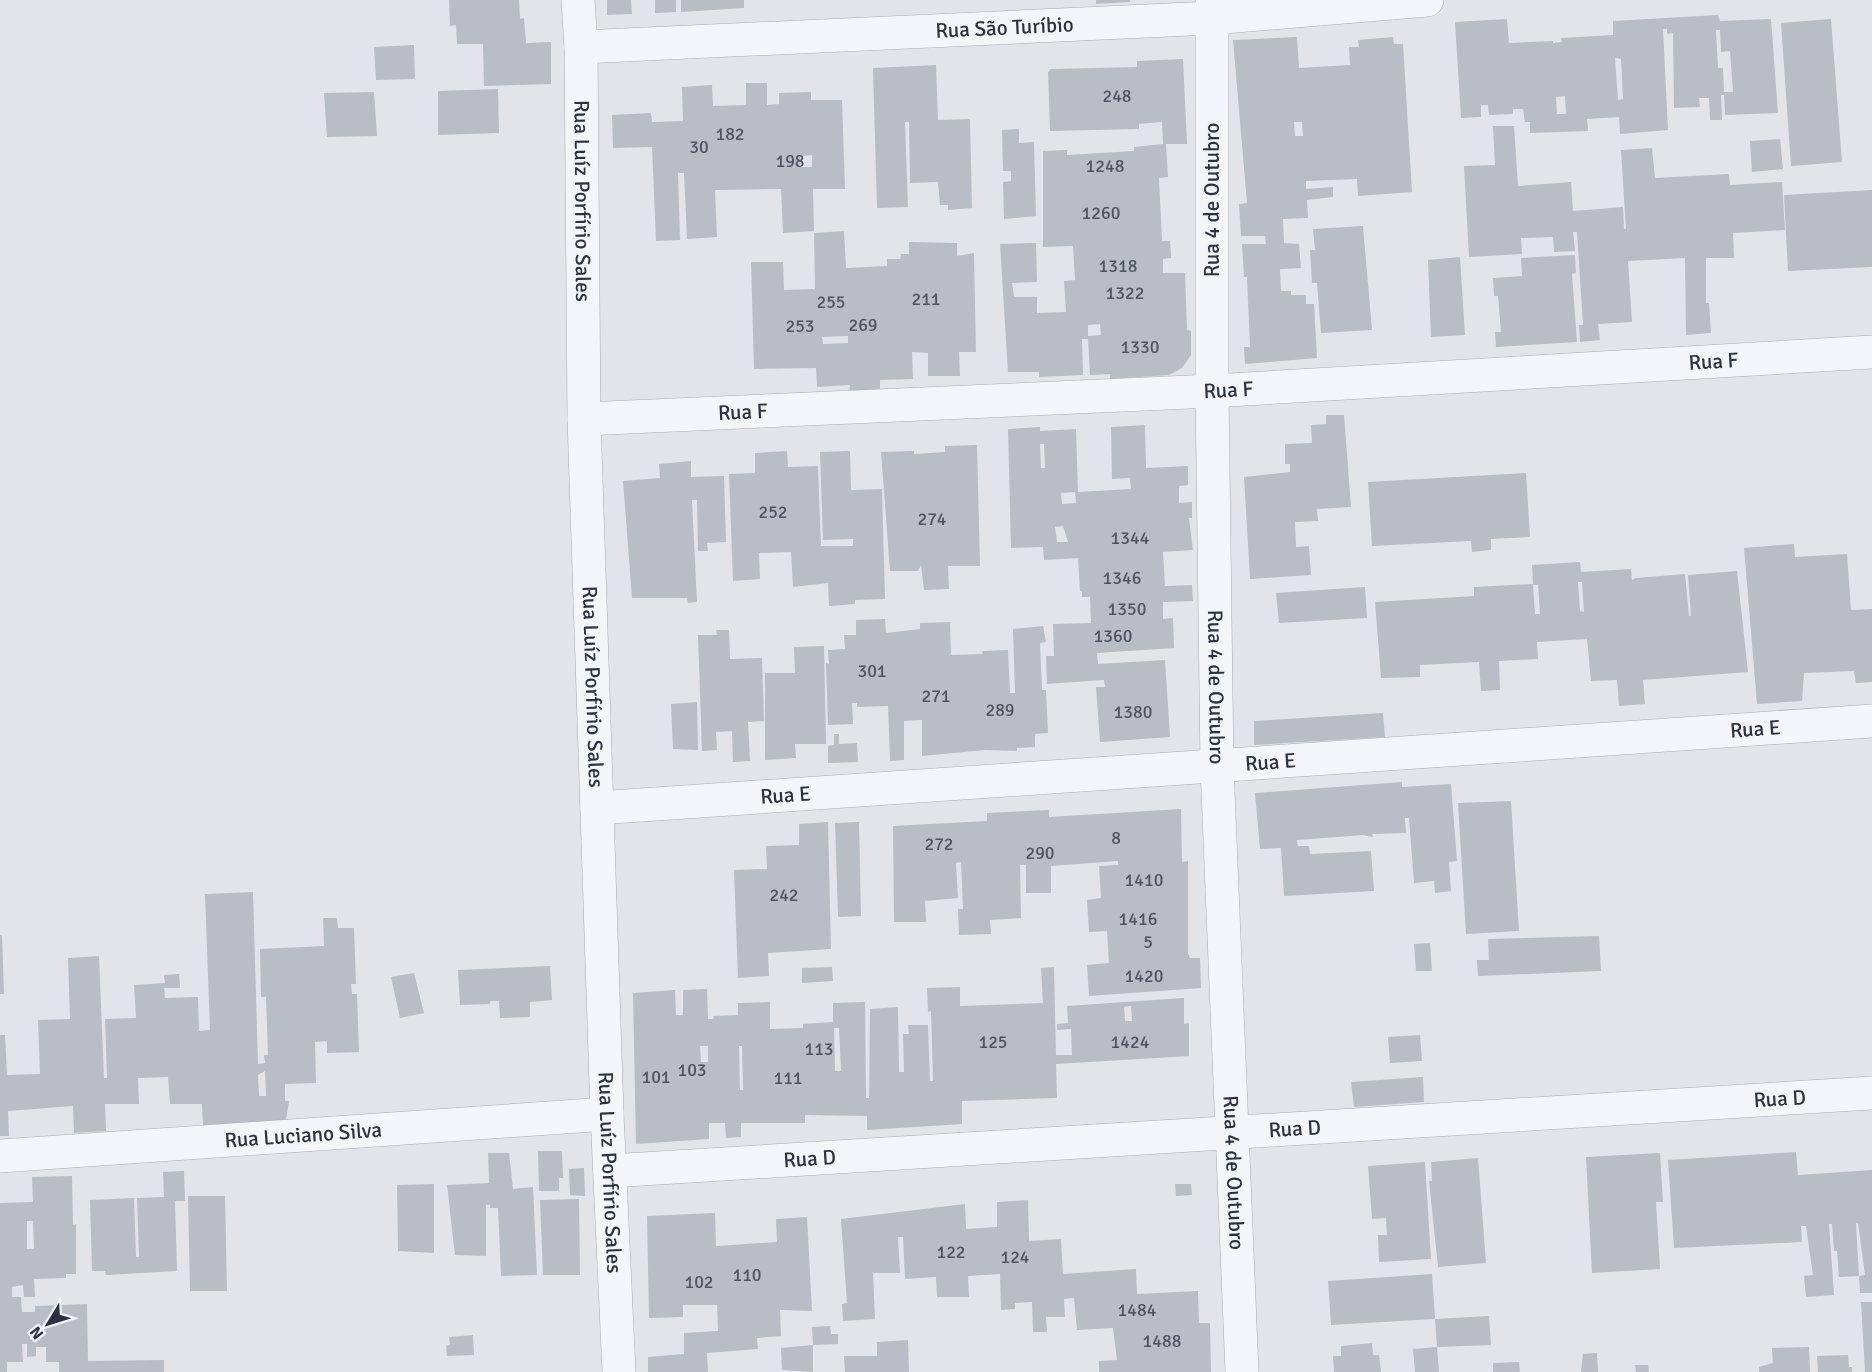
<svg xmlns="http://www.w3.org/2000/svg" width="1872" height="1372" font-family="Signika,sans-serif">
<rect width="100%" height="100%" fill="#e2e4ea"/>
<g fill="#b9bdc6" fill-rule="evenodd">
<path d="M449,0h70l1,19 4,-1 2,25 25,-1v42l-67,2 -1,-42h-26l-1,-19 -6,1z"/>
<path d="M607,0h24l1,14 -25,1z"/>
<path d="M655,0h21v12l-21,1z"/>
<path d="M681,0h63v8l-63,4z"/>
<path d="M1096,0h34v2l-34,2z"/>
<path d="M1718,15l2,6 51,-2 7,94 -53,2 -1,-20h-3l1,25h-12l-1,-22h-10l1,9 -26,1 -1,-75 -6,1v-5h-4l5,101 -48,4 -1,-17 -32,2 1,12 -58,2v-11h-5l-2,-13h-10v5l-24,1 -1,-10h-7v12l-20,1 -6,-96 52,-3 2,24 44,-2v2l9,-1 -1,-4 52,-3v-14zM1716,30h4l1,22 9,-1 3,41h-9l-1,-24h-5zM1615,58l6,1 2,40 -5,1zM1565,96l1,18h-9l-1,-17z"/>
<path d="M1831,19l11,143 -51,4 -10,-143z"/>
<path d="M1297,37l2,31 51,-3 -1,-18h10l-1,-7 35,-3 1,7h9l9,148 -54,4 -1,-17 -51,2v8l27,-2v10l-26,3 1,18 -25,1 1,24 15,1 2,24 -21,1 1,22h10v4h15v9h8l3,54 -72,6 -1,-17h6l-3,-70h-3l-2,-33h24l-1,-8h-24l-2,-32 8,-1 -14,-163zM1294,122h8l1,14h-8z"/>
<path d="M414,45l1,34 -39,1 -2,-33z"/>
<path d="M1183,59l4,85h-21l2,33 -9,1 3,63h8l1,15v2l-8,1v14h22l2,57 4,1v24l-9,13 -13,7 -59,4v-5l-20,1 -2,-36h-6l1,36 -44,2v-5h-31l-8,-128 36,-1 1,39 -25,1 2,14h23v16l29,-1 -2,-31 11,-1 -2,-34 -30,1v-96l24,-1v5l67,-4v-4l29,-3 -1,-22 -23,2v5l-89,2 -2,-59 3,-3 86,-2v-6zM1100,324l1,11 -13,1v-11z"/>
<path d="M936,65l2,55 32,-1 2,89 -24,2v-5h-8l-2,-23 -28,1 -1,-61h-4l3,85 -31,1 -4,-140z"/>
<path d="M746,83h21v22l12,-1v-11l32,-1v8h31l3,89h-32l1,42 -31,2 -2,-44 -66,1 2,47 -30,2 -3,-66h-6l2,67 -24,1 -4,-94 -39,1 -1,-33 39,-2 1,9 31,-1 -1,-34 30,-2 1,21 33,-1zM812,155v12h-12v-11z"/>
<path d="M498,89l1,44 -61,2v-44z"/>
<path d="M374,92l3,44 -50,1 -3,-44z"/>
<path d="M1493,126h21l4,60 53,-4 2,29 50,-4 1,22h2l-5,-79 31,-2 3,30 74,-4 1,11 52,-3 3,48 -52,3 1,25h-28v45h3l2,30 -25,2 -1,-77 -57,3 4,61 -34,2 2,16 -20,2 -1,-17h4l-6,-93h-4l2,19 -21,1 -1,-15 -32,1 1,16 -53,3 -5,-91 31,-1z"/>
<path d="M1019,129v14l15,-1 2,74 -32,3 -1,-37 8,-1v-10h-8l-1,-41z"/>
<path d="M1780,139l3,30 -31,3 -2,-31z"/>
<path d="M1872,190v77l-84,4 -4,-76z"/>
<path d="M1363,226l9,104 -51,3 -4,-50h-5l-2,-33h5l-2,-21z"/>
<path d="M844,231l2,37 41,-2v-7h13l1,-5h8v-12l48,1v13l17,-3 2,99h-17l1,24h-32v-23l-16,-1 1,27 -33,1v15h-31l1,-10 -33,2 -1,-19 -62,1 -3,-107h32l1,28 31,-1 -1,-56zM848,336v7l-25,1 -1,-7z"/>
<path d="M1575,255l1,18 -4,1 5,68 -81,5 -1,-15h6l-3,-36h-4l-1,-18 29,-2 -1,-18z"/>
<path d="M1460,257l5,78 -34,2 -3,-77z"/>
<path d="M1326,415h18l7,92 -34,2 1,12 -23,1 1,25 13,-1 2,29 -61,4 -6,-102 46,-5v-8h-5v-20l27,-1 -1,-18 15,-1z"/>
<path d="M1145,425l1,43 42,-2v19l-9,1v17l13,-1v16h-3l4,32 -30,2 2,34 27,-1 1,16 -30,1v17l10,-1 1,30 -77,5 1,11 67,-4 5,77 -70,5 -4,-55h9l-1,-7 -57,4 -1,-28h8l-1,-32 38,-1 -1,-26h-8v-6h-2l-2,-33 -34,2 -1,-13 -32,1 -3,-119 32,-2v4l36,-2 2,63 53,-3 -1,-11 -18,1 -1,-52zM1040,444h4l1,24h-4zM1075,492l1,11 -14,1 -1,-11zM1063,526l5,16h-11l-2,-15z"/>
<path d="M977,445l3,121h-32l1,23 -25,1 -3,-25 -3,6h-28l-9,-119 33,-1v3l31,-2v-6z"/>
<path d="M787,451l1,16 30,-1 3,80h32v-7l-30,1 -3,-88 30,-1 1,39 31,-1 3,110 -30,1v4l-26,2 -1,-23 -35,4 -2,-35 -32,1 1,26 -27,2 -4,-107 26,-1v-20z"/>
<path d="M691,461v16l33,-1 2,66 -19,1 1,8h-10l-1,-51h-5l5,102 -9,1 -1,-5h-55l-9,-117 37,-3 -1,-14z"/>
<path d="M1526,473l4,64 -39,2v11l-19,2 -1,-11 -99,5 -4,-64z"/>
<path d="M1794,544l1,13 52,-3 4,56 21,-1v73l-16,1 -2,-12 -50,2 -2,28 -45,3 -13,-156z"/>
<path d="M1580,562l1,10 50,-3 1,11 4,-2 49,-4 4,42h2l-3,-41 49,-4 11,101 -105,8 2,24 -26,2 -2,-26 -26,1 -4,-42 -50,3 1,17 -39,2 1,29 -19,1 -2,-29 -59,3v12l-39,1 -6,-76 99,-6v-9l59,-3 -1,-19zM1578,582h4l2,30 -4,-1zM1533,585h5l2,29h-5z"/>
<path d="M1365,587l2,31 -88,5 -3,-30z"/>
<path d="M885,619l1,14 34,-4v-6l30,-1 1,33 32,-1 -1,-3 26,-1 2,43h5l-2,-64 30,-3 3,16 -6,1 2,47h4l2,43 -13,1v13l-18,1v3l-32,-1 -63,6v-36l-18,1v39l-14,1 -2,-55 -31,1v-4h-5l1,21 -25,1 -2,-62 3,1 -1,-14 17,-1 -1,-14h12v-15z"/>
<path d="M716,630h13l1,29 32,-1 2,63 -16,1 2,39 -17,1 -1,-31 -16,1 1,18 -15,1 -4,-116h19z"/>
<path d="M824,646l2,98h-31l1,14 -31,2v-87h30l-1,-26z"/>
<path d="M697,702l1,48 -25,-1 -2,-45z"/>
<path d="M1383,713l2,24 -131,8v-24z"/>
<path d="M834,734h5v10l18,-1 1,19 -30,1v-17l6,-1z"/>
<path d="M1402,782v5l49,-3 6,77 -8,1 2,29 -16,2 -1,-12 -20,2 -5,-65h-4l1,15 -34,1 1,3 -10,-2 -66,5 1,6h11l1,8 61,-3 3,40 -90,5 -3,-48 -21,1 -5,-56z"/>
<path d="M1511,801l8,130 -53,3 -8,-131z"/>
<path d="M1181,809l1,53 6,-1v92l2,5h10l1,30 -112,8 -2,-31 22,-2 -2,-32 -18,1 -2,-32 14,-2 -2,-32 19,-1v-4l-67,5v27h-25v-28h-6l1,53 -31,2 1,14 -32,1 -1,-26h5l-2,-47 -5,1 2,35 -33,3 1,21h-32l-1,-96 94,-5v-8l62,-3v7z"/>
<path d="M828,822l3,127 -63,4 1,23 -31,2 -4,-108 33,-1 -1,-23 33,-1v-21z"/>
<path d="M859,822l2,94 -23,1 -3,-94z"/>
<path d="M253,892l5,172 7,-1 -1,-8h4l-2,-58h-5l-1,-48 64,-3 -1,-28h14l1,10h16l2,56h-5l1,10h5l2,58 -32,1v-12l-12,1 1,41 -31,1v17h4l-3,19 -83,5 -1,-21h-32l-2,-27 -30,1 1,26h-34l1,27 -32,2 -1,-27 -65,5 1,25h-9v-101h5l2,40 33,-1 -2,-54 32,-1 -2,-61 31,-2 5,122h3l-2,-59 31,-1 -2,-33 31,-2 -1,-8 15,-1 1,14h-16l1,10 33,-1 1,34 11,-1 -5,-136zM265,1071l1,25h-7l-1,-21z"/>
<path d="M0,935h2l2,59h-4z"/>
<path d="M1599,936l2,35 -123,5 -1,-16h12l-1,-21z"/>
<path d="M1430,943l2,28h-16l-2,-27z"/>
<path d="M550,966l2,34 -22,2v15l-30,1 -1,-17h-9v3l-30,1 -2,-35z"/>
<path d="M832,967l1,14 -31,2v-15z"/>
<path d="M1054,967l2,88h16l-1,-26 -14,1v-6l11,-1 -1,-17 117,-8v26l5,-1v33l-133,8 1,34 -95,3v23l-95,6v-14l-62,-1v8h-64v14l-15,1 -1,-15h-16v16l-73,5 -3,-151 42,-3 1,25h7v-25l24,-1 1,30h5l1,-3 24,-1v-12l32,-1v27l33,-1v-4l30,-2v-19l32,-1 1,96h3l1,-89 28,-2 1,65h5l-1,-38h6l-1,-9h20l2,56h3l-2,-70 -3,1 -1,-24 33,-1v19l83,-3 -2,-35zM1131,1006l1,15h-7l-1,-14zM834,1028h5l2,43h-6zM700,1046h8v16h-7zM739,1046h3l1,44h-3z"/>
<path d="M414,973l10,40 -24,5 -9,-41z"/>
<path d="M1420,1035l2,26 -32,2 -2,-26z"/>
<path d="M1423,1077l1,25 -70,5 -3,-25z"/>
<path d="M538,1151h24l1,27h-4v13h-20z"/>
<path d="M1796,1152l2,23 74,-5v123h-12l-1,-17 6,-1 -7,-52h-2l3,53 -20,1 -2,-26h-3l-2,-27h-3l5,71 -28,2 -2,-21 9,-1 -7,-49h-5l1,16 -128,6 -6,-88z"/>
<path d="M488,1153h21l4,36 20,-2 4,88 -36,1 -3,-68h-8v-3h-4v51l-31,-1 -8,-70 42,-2z"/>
<path d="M1660,1153l3,49h-7l4,67 -68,4 -6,-116z"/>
<path d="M1478,1158l8,105 -48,4 -9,-86h3l-1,-19z"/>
<path d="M1425,1162l6,97 -52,3 -1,-27h9l-1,-17 -14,1 -4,-53z"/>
<path d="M584,1168l1,28 -15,-1 -1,-26z"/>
<path d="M184,1171l1,30h-10l2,70 -71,4 -1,-4h-13l-2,-71 44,-2 2,59h3l-2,-59 27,-1 -1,-25z"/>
<path d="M72,1176l1,49 3,-1v50h-10v4l-32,1 1,18h-11l-1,-12 -11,2v10h9l1,15h13v-6l52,-2 1,57 76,-1v12h-105v-10h-13v-15h-10v9l-9,1v-13h-5l1,18h-16v10h-7v-169l33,-1 -1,-25zM27,1221h6l1,28h-7z"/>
<path d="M434,1184v69l-36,-2 -1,-66z"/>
<path d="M1175,1184h16l1,11 -16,1z"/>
<path d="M188,1196h37l2,95h-37z"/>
<path d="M579,1199l1,76h-37l-3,-75z"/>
<path d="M1028,1200l1,41 32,-2 2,35 73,-5 1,25 61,-3 1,32h11l1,49h-112v-11l18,-1 -4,-32 -36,2 -3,-32 -10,1 1,18h-19l1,15h-14l-1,-30 -17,1v6l-14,1 -1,-36 -32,2 1,21h-32l-1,-20 -31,2 -2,-42h-5l2,36h-27l2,46 -32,2 -1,-17 5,-1 -6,-84 124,-15 1,25 31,-2v-25z"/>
<path d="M715,1213l1,33 61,-4 -1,-23 31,-2 5,94 -32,-1 1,26 -24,2 1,11 -51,4 1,19h-60v-15l36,-3v-21l34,-2 -1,-26h-34v12l-34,1 -2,-102z"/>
<path d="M1432,1274l3,45 -104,6 -3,-44z"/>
<path d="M1861,1302h11v70h-7z"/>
<path d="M1489,1316l2,29 -54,2 2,25h-24l-2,-23 24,-2 -2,-28z"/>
<path d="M830,1326l1,8h7v10l-25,1 -1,-18z"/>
<path d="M473,1335l1,20 -27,1 -1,-10 4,-1 -1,-8z"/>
<path d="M908,1340l1,32h-64l-1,-16h33v-14z"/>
<path d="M1372,1343l1,12h6l2,17h-47l-1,-16h8v-10z"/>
<path d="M813,1345v27l-31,-2 -1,-22z"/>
<path d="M1809,1347l1,25h-51v-5l14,-4 -1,-15z"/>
<path d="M1597,1353l1,19h-17l2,-18z"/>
<path d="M1848,1355l1,12h3v5h-34l-1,-16z"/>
<path d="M1519,1362l1,10h-27v-9z"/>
<path d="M1635,1365h13l1,7h-13z"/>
</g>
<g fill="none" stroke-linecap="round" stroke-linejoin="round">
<g stroke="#a7abb4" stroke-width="34">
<g id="street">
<path id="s1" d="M578,0l3,47 3,372 23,695 12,258"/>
<path id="s2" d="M1212,0v391l5,376 25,605"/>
<path id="s3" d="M581,47l631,-29 215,-18"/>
<path id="s4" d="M584,419l628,-28 660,-39"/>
<path id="s5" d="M597,808l1275,-87"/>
<path id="s6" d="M0,1156l607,-42"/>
<path id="s7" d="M610,1171l1262,-78"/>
</g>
</g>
<use href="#street" stroke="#f4f5f8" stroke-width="33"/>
</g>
<g text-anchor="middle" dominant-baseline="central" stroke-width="5" stroke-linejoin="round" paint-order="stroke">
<g font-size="18" fill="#4e5462">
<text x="1117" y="96">248</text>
<text x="730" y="134">182</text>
<text x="699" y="147">30</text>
<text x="790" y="161">198</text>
<text x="1105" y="166">1248</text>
<text x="1101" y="213">1260</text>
<text x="1118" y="266">1318</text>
<text x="1125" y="293">1322</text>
<text x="926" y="299">211</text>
<text x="831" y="302">255</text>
<text x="863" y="325">269</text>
<text x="800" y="326">253</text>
<text x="1140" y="347">1330</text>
<text x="773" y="512">252</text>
<text x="932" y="519">274</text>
<text x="1130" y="538">1344</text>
<text x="1122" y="578">1346</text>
<text x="1127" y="609">1350</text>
<text x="1113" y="636">1360</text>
<text x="872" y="671">301</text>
<text x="936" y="696">271</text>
<text x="1000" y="710">289</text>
<text x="1133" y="712">1380</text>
<text x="1116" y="838">8</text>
<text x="939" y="844">272</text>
<text x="1040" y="853">290</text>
<text x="1144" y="880">1410</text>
<text x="784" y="895">242</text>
<text x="1138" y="919">1416</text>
<text x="1148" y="942">5</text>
<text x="1144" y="976">1420</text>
<text x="993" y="1042">125</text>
<text x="1130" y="1042">1424</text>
<text x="819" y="1049">113</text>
<text x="692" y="1070">103</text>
<text x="656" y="1077">101</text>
<text x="788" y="1078">111</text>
<text x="951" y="1252">122</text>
<text x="1015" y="1257">124</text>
<text x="747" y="1275">110</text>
<text x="699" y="1282">102</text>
<text x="1137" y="1310">1484</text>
<text x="1162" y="1341">1488</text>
</g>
<g font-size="21" fill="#2a3141" stroke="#f1f3f7">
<text stroke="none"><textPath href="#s3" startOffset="424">Rua São Turíbio</textPath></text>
<text stroke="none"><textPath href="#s1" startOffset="201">Rua Luíz Porfírio Sales</textPath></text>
<text transform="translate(1212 200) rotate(-90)">Rua 4 de Outubro</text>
<text stroke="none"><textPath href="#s4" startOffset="1131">Rua F</textPath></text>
<text stroke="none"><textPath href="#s4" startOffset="645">Rua F</textPath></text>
<text stroke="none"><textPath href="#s4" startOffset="159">Rua F</textPath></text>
<text stroke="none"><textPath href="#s1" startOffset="687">Rua Luíz Porfírio Sales</textPath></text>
<text stroke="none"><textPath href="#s2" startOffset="687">Rua 4 de Outubro</textPath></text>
<text stroke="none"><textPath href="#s5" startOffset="1161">Rua E</textPath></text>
<text stroke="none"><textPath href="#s5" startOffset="675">Rua E</textPath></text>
<text stroke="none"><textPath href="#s5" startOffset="189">Rua E</textPath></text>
<text stroke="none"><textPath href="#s7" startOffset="1172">Rua D</textPath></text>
<text stroke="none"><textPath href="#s7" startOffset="686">Rua D</textPath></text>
<text stroke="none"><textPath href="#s6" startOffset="304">Rua Luciano Silva</textPath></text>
<text stroke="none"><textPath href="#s7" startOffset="200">Rua D</textPath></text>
<text stroke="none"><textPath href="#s1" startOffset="1173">Rua Luíz Porfírio Sales</textPath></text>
<text stroke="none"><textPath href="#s2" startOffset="1173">Rua 4 de Outubro</textPath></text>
</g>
</g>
<g transform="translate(48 1324) rotate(232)" stroke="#f1f3f7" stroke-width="4.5" paint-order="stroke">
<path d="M0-4.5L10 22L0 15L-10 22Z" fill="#2a3141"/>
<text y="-9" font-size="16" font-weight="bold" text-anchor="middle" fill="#2a3141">N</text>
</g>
</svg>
